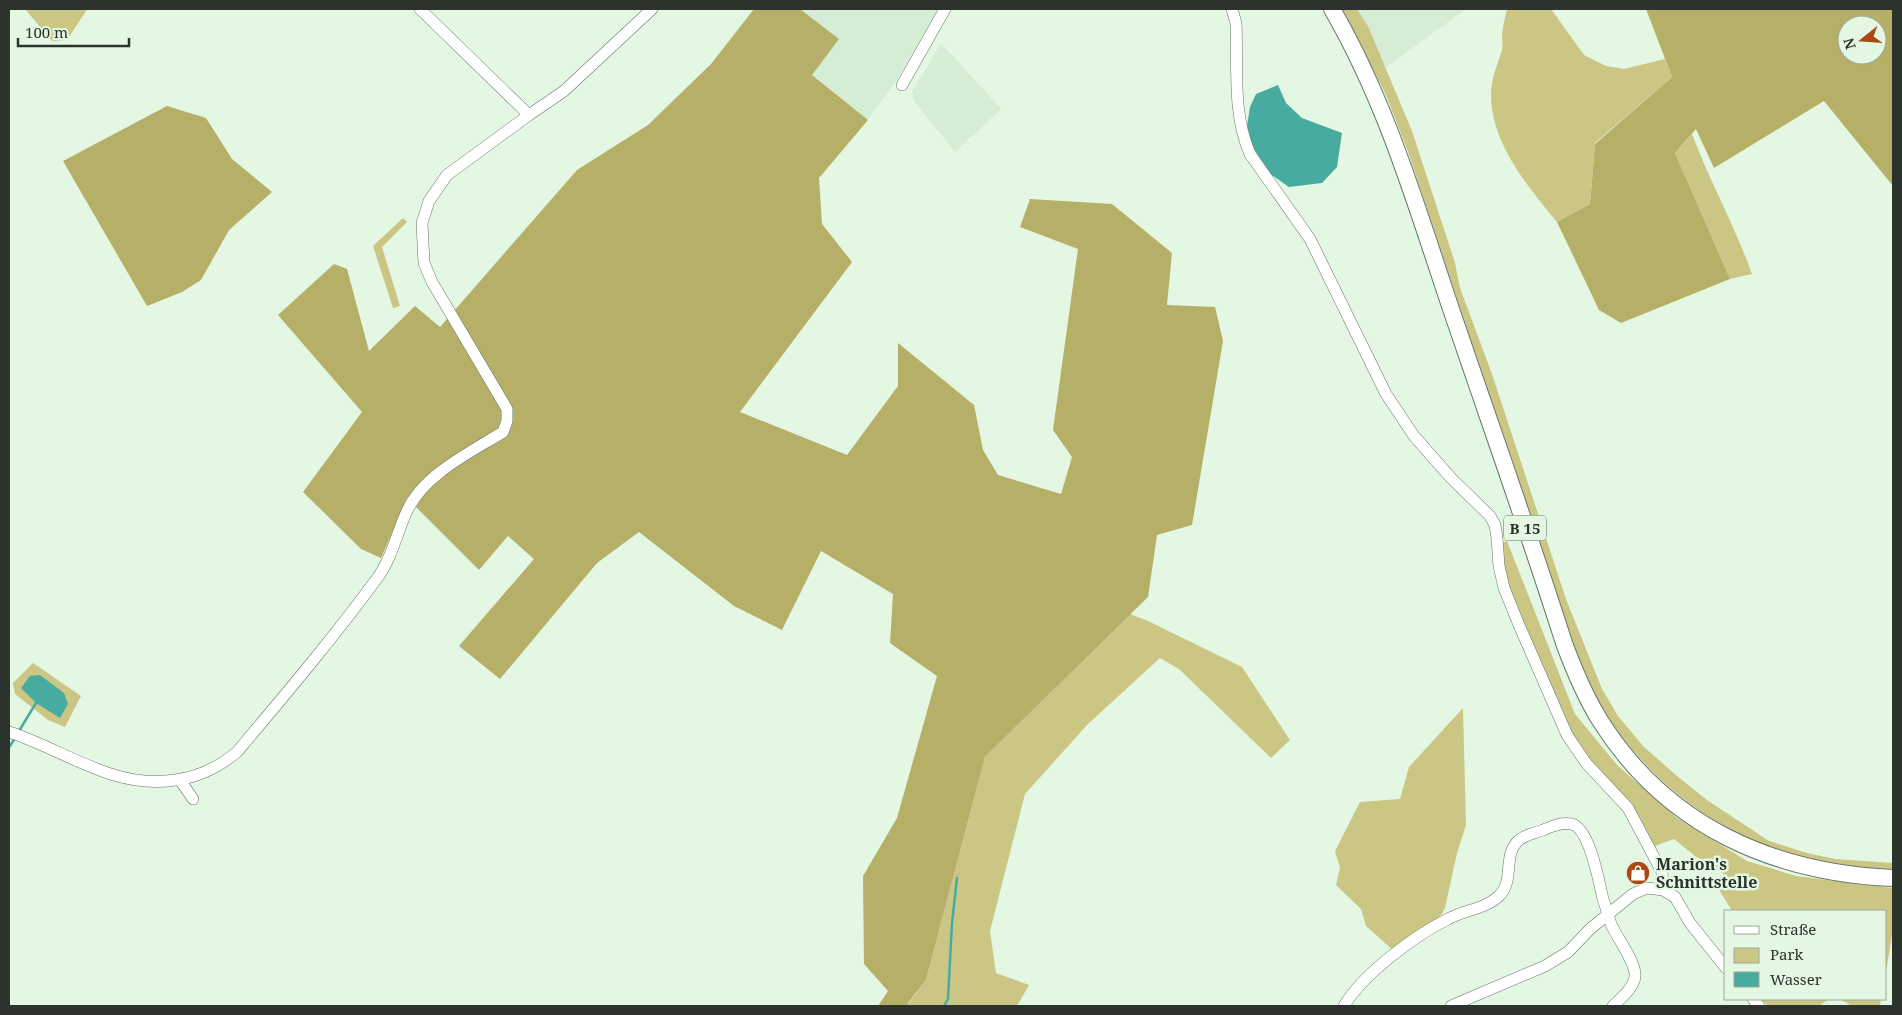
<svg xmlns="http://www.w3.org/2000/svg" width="1902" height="1015" font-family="'Noto Serif',serif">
<rect width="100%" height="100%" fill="#e3f7e3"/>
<g fill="#d4edd4">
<path d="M800,9h138l-41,70 -29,41 -56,-46 27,-35z"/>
<path d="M1357,9h109l-81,59 -17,-41z"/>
<path d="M941,43l60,66 -46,43 -40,-50 -3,-10z"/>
</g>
<g fill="#ccc685">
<path d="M25,9h61v2l-19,29 -15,1z"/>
<path d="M1342,9h15l11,17 44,105 43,132 5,25 32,86 74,225 36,90 16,27 26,31 33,29 30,24 62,41 38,12 28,6 58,4v6c-92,-2 -177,-33 -242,-99 -12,-13 -25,-26 -35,-40 -21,-32 -35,-67 -49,-102l-160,-479 -21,-54z"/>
<path d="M1507,9h44l33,46 22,11 18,3 41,-10 7,18 -77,66 -5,61 -33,18c-29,-35 -66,-79 -66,-127 0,-16 6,-29 11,-45 1,-4 0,-10 0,-15 1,-9 3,-18 5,-26z"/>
<path d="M1692,134c18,48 43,92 60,140l-22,5 -55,-126z"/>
<path d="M403,218l4,4 -25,25 18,59 -7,2 -20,-62z"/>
<path d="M1507,541l68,173 42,51 60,53 70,43 49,15 97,12v41l-7,43v-61h-154l-14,-23 12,-10 -35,-22 -21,-17 -19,7 -28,-43 -15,-14 -43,-59 -63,-149 -5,-38z"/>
<path d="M1130,614l18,7 94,46 48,73 -19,18 -92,-89 -19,-11 -72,66 -63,70 -35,137 6,42 33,12 -12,21h-109v-2l18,-24 59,-223z"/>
<path d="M33,663l48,33 -16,31 -17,-7 -33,-26 -2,-11z"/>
<path d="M1463,708l3,117 -9,28 -12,55 -6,11 -45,32 -28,-25 -5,-17 -25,-24 4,-17 -5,-17 25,-49 40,-3 9,-32z"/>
<path d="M1761,999h68l-10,7h-51z"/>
<path d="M1840,999h41l-1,7h-28z"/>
</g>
<g fill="#b6af67" fill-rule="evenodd">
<path d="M754,9h46l39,30 -27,36 56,45 -49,58 3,46 30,38 -112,150 107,43 51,-69v-43l76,62 9,45 15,25 63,19 11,-37 -19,-27 25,-181 -58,-22 10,-28 82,5 60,49 -5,52 48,2 8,34 -31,184 -35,10 -9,62 -163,160 -59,223 -18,23v3h-30l10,-15 -24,-27 -1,-88 34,-58 40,-142 -47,-33 3,-49 -72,-43 -39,79 -48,-24 -95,-74 -42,31 -97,116 -41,-33 75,-87 -26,-23 -29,34 -72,-72 -26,60 -20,-9 -58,-57 59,-80 -84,-97 56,-51 13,5 22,82 46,-45 25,21 137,-157 71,-45 63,-61z"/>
<path d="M1646,9h247v177l-69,-85 -110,67 -18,-39 -21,24 55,126 -109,44 -22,-13 -42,-88 33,-18 5,-60 77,-67zM1847,25h30v30h-30z"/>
<path d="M167,106l39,12 26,41 40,33 -43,38 -28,50 -19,12 -35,14 -84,-145z"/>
</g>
<g fill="#48aba0">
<path d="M1278,85l8,18 16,15 40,15 -5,34 -15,16 -33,4 -20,-14 -16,-26 -6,-21 3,-19 6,-13z"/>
<path d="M40,675l24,18 4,11 -8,14 -24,-15 -15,-15 9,-12z"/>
</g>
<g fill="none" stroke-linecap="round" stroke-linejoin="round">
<g stroke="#48aba0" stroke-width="2.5">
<path d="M19,731l17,-28"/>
<path d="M10,746l5,-8"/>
<path d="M944,1006l4,-7 4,-76 5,-45"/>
</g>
<g stroke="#647664" stroke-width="12">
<g id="minor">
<path d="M420,9l109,106"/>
<path d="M1232,9l4,14c2,43 -4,90 14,131l60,85 76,155 28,42 37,42 39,38 5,9 2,13 2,28 5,22 15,37 48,110 19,28 42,45 34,64 1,18"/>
<path d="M902,85l43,-76"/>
<path d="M9,732c56,18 105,58 166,48 24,-3 44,-13 62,-28 48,-57 97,-115 141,-175 14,-19 19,-45 29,-66 17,-37 64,-59 96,-79l4,-11v-12l-75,-127 -8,-19 -2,-40 7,-22 18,-26 82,-60 35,-24 88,-82"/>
<path d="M180,780l13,19"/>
<path d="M1753,999l6,7"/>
<path d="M1344,1006c19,-32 70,-70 104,-87 16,-9 37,-10 51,-23 16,-15 3,-41 20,-56 6,-5 16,-7 24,-10 9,-4 19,-8 29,-6 18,5 27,58 31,75 3,8 5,17 8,25 6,14 25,38 24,52 -1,12 -14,22 -22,30"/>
<path d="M1451,1006l94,-40 23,-14 22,-23 43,-35 14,-6 16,2 12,7 15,26 36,45"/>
</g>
</g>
<g stroke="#647664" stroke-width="18">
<path id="highway" d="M1332,9c54,93 84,196 118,297 38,112 78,224 114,337 10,27 21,54 37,79 66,104 172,151 292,156"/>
</g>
<use href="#minor" stroke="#fff" stroke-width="11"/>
<use href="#highway" stroke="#fff" stroke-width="16"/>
</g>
<defs>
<g id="shop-disc" transform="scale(1.25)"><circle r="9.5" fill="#ac4814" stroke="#e3f7e3"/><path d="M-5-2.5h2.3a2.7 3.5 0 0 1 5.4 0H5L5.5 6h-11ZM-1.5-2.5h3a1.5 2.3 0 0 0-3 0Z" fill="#fff"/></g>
</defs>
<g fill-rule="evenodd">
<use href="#shop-disc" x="1638" y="873"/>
</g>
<g text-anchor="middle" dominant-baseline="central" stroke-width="5" stroke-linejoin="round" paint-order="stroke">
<rect fill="#e3f7e3" stroke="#636e63" stroke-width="1" x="1504" y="515.5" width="42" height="25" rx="4"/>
<g font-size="15" font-weight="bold" fill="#2c332c">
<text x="1525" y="528">B 15</text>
</g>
<g font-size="16" font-weight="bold" fill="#2c332c" stroke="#e3f7e3" text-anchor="start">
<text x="1656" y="864">Marion's<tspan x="1656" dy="18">Schnittstelle</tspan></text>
</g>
</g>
<rect width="1902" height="1015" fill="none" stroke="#2c332c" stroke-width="20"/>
<rect x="1724" y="910" width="162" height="90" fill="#e3f7e3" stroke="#9aa99a"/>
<rect x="1734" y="926" width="25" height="8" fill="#ffffff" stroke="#9aa99a"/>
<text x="1770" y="935" font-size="15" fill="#2c332c">Straße</text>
<rect x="1734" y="948" width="25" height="15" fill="#ccc685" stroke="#9aa99a"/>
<text x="1770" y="960" font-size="15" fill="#2c332c">Park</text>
<rect x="1734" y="972" width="25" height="15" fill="#48aba0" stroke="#9aa99a"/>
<text x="1770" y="985" font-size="15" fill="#2c332c">Wasser</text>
<g transform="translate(1862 40) rotate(253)"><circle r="24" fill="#e3f7e3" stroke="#9aa99a"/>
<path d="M0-4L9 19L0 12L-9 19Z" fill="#ac4814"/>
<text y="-8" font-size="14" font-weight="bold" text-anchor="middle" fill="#2c332c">N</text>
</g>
<path d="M18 38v8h111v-8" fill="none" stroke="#2c332c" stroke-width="2.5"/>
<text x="25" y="38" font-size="15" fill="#2c332c" stroke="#e3f7e3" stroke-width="4" paint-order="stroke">100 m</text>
</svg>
